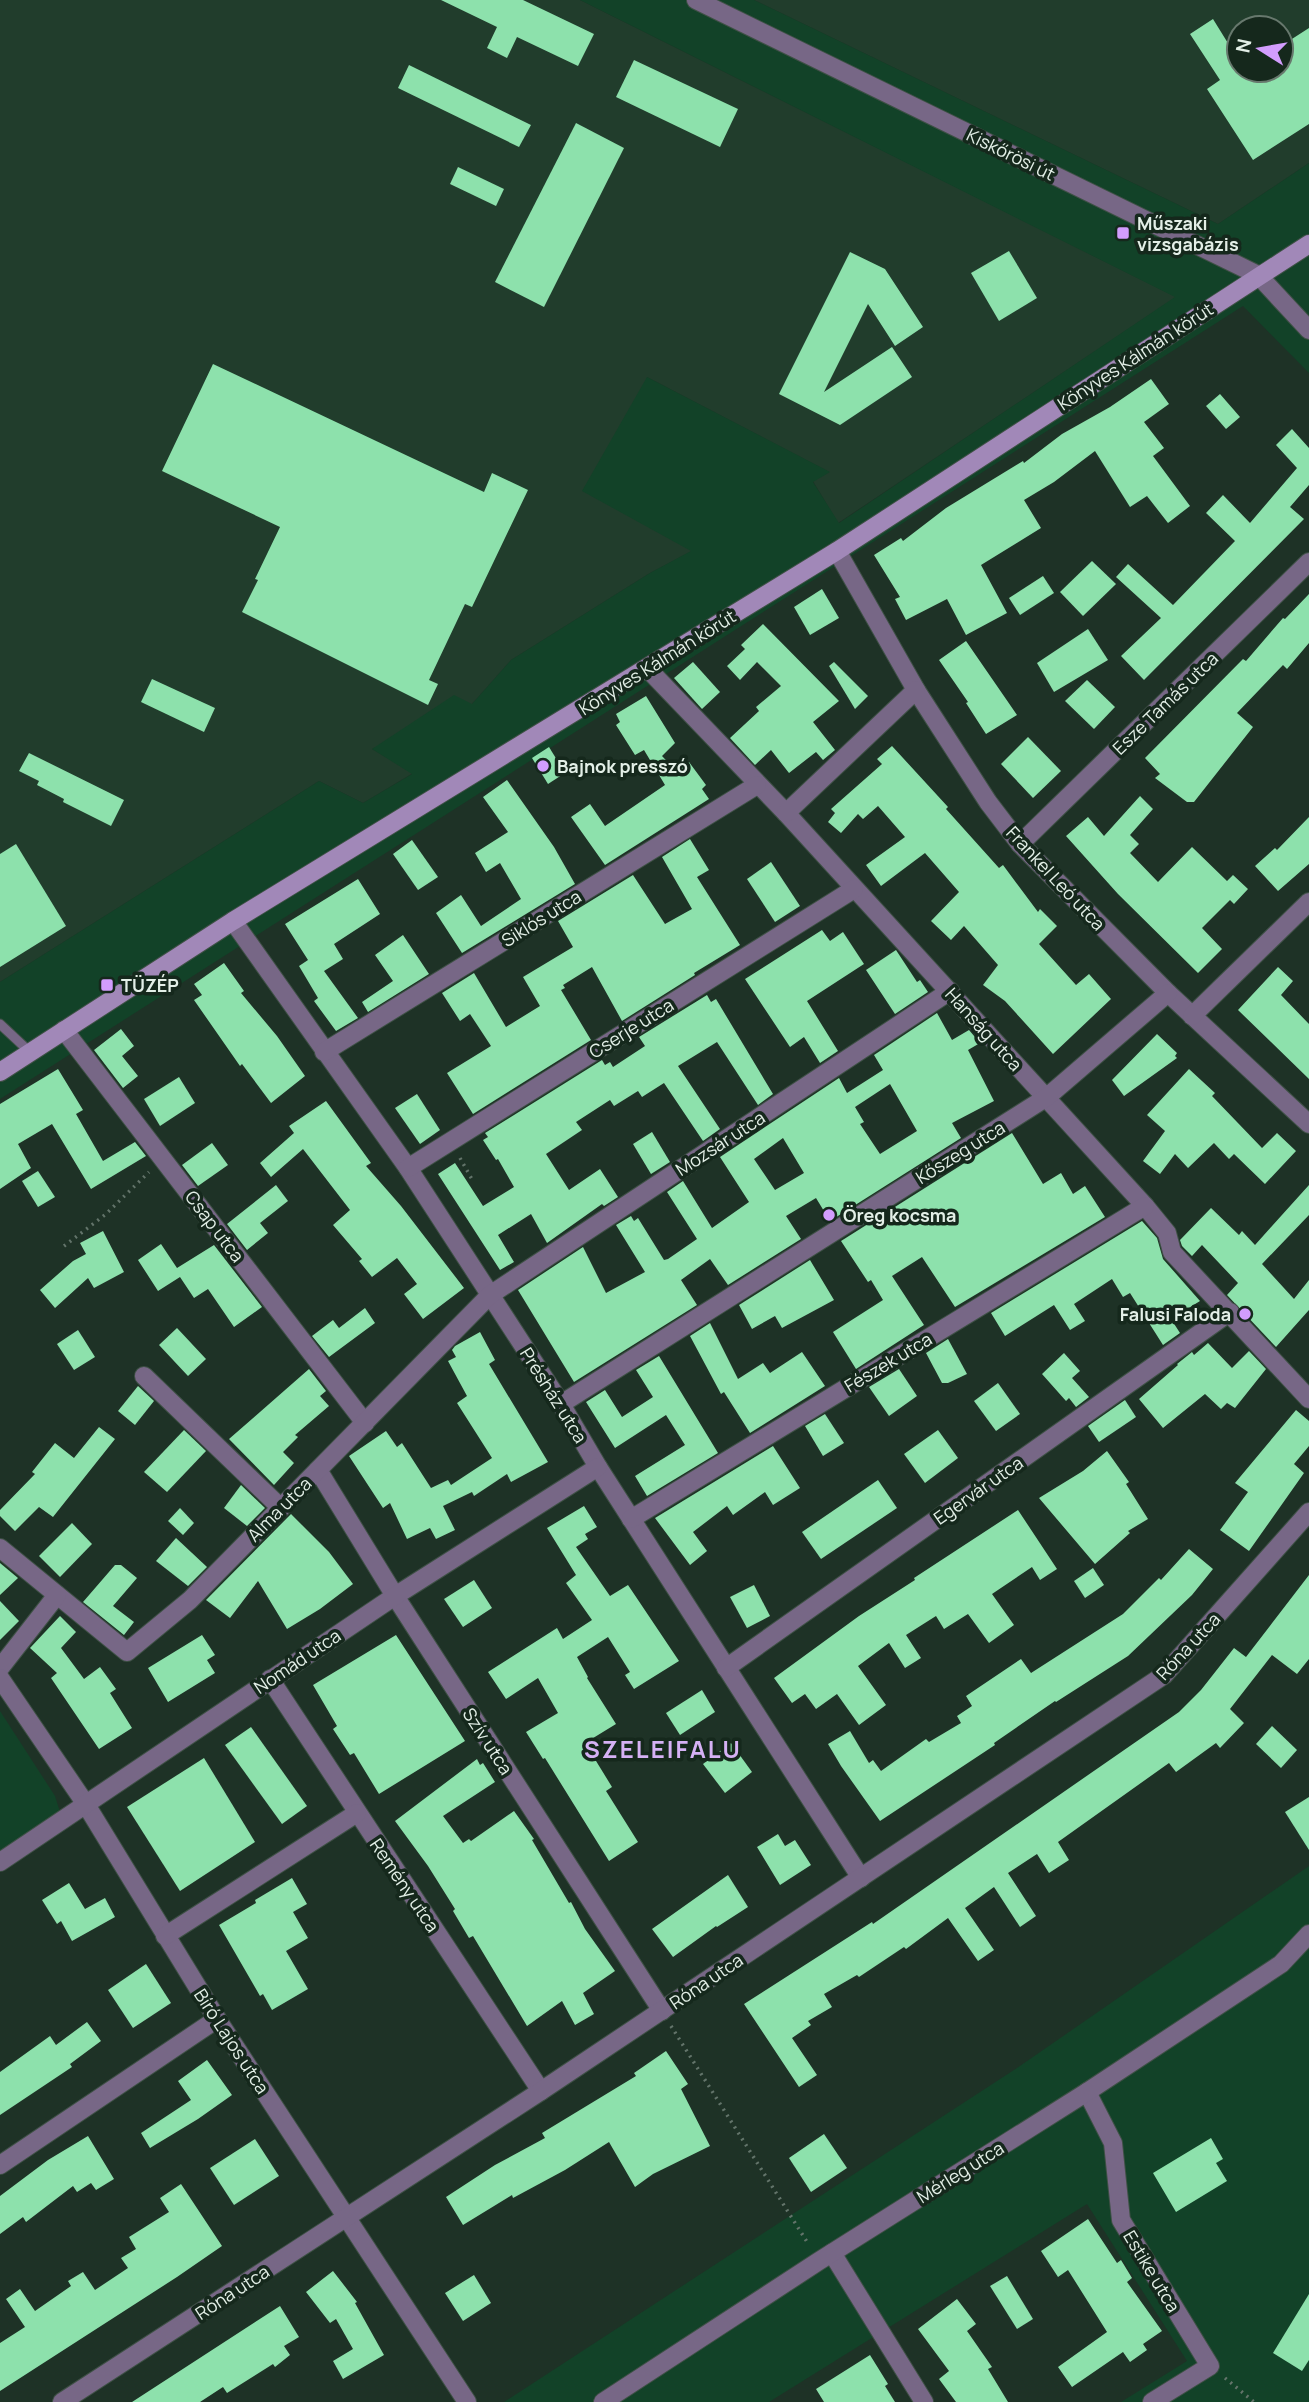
<svg xmlns="http://www.w3.org/2000/svg" width="1309" height="2402" font-family="Manrope,sans-serif">
<rect width="100%" height="100%" fill="#1e3226"/>
<g fill="#213d2c" fill-rule="evenodd">
<path d="M0,0h580l596,297 -338,226 -25,-42 16,-9 -182,-95 45,174 -42,22 -139,87 -39,44 -100,45 41,24 -50,30 -44,-22 -319,201z"/>
<path d="M754,0h555v163l-91,61zM1239,28h42v42h-42z"/>
</g>
<g fill="#124228">
<path d="M580,0h174l464,224 91,-61v210l-66,-67 -1243,793v-117l319,-201 44,22 49,-29 -40,-25 82,-54 18,9 39,-44 139,-87 41,-22 -109,-60 65,-114 183,95 -17,10 26,41 336,-226z"/>
<path d="M0,1711l55,85 5,16 -60,39z"/>
<path d="M1309,1866v536h-188l66,-41 -100,-157 -318,198h-265l513,-334z"/>
</g>
<g fill="#8de1ac" fill-rule="evenodd">
<path d="M441,0h82l71,34 -16,32 -61,-29 -10,21 -20,-10 10,-21z"/>
<path d="M1213,19l26,42v9h42v-24l28,-18v96l-56,36 -46,-71 13,-9 -30,-46z"/>
<path d="M634,60l104,49 -18,38 -104,-50z"/>
<path d="M409,65l122,60 -12,22 -121,-59z"/>
<path d="M576,123l48,25 -80,159 -49,-25z"/>
<path d="M458,167l46,22 -8,17 -46,-22z"/>
<path d="M1009,251l28,47 -38,23 -28,-48z"/>
<path d="M850,252l35,17 38,58 -28,19 -27,-42 -44,88 68,-45 20,30 -72,48 -61,-31z"/>
<path d="M213,364l271,128 8,-19 36,17 -56,117 -7,-3 -36,76 9,4 -10,21 -186,-93 16,-32 -3,-1 25,-52 -118,-56z"/>
<path d="M1151,379l18,25 -25,18 20,26 -11,8 37,50 -22,17 -21,-27 -17,11 -35,-56 -41,31 -30,18 17,28 -60,37 26,48 -41,22 -19,-36 -41,21 -11,-21 5,-2 -26,-42 27,-17 2,3 43,-33 77,-47 1,2 38,-29 48,-27z"/>
<path d="M1220,394l20,23 -14,12 -20,-23z"/>
<path d="M1292,429l17,19v37l-19,22 14,12 -160,161 -23,-24 40,-38 -45,-41 12,-13 45,41 62,-64 -29,-28 17,-18 27,28 47,-55 -21,-23z"/>
<path d="M1092,561l24,23 -33,32 -23,-24z"/>
<path d="M1043,576l11,17 -34,22 -11,-17z"/>
<path d="M822,589l17,29 -29,17 -16,-28z"/>
<path d="M1309,594v49l-22,26 -4,-4 -46,48 16,14 -59,75h-7l-32,-24 5,-4 -15,-16 98,-99 3,2 37,-43 2,1z"/>
<path d="M763,624l76,77 -26,21 22,28 -12,10 -7,-8 -27,21 -18,-23 -16,15 -25,-27 29,-27 -3,-4 25,-21 -24,-24 -17,18 -13,-14 18,-17 -4,-4z"/>
<path d="M1088,629l20,31 -54,32 -17,-29z"/>
<path d="M966,641l51,74 -31,19 -20,-31 2,-1 -29,-42z"/>
<path d="M693,662l27,30 -18,17 -28,-31z"/>
<path d="M834,662l34,34 -13,13 -26,-43z"/>
<path d="M152,679l63,29 -11,24 -63,-30z"/>
<path d="M1087,680l28,27 -21,22 -29,-28z"/>
<path d="M646,696l29,47 -13,13 15,16 12,-10 17,23 -4,4 7,10 -104,66 -34,-48 19,-13 15,22 60,-41 -21,-35 -9,5 -19,-30 4,-3 -4,-8z"/>
<path d="M1028,737l33,34 -28,27 -32,-34z"/>
<path d="M892,746l56,61 -2,2 53,59 4,-3 35,47 2,-3 17,17 -18,18 37,41 13,-11 22,25 -58,55 -48,-53 -22,-16 15,-20 -34,-39 -13,14 -20,-19 28,-29 -34,-39 -44,33 -15,-21 39,-28 -27,-31 -15,13 -5,-5 -17,19 -13,-11 7,-9 -4,-4 51,-45 -5,-5z"/>
<path d="M549,747l16,26 -17,11 -16,-26z"/>
<path d="M29,753l95,47 -13,26 -48,-24 1,-3 -27,-14 2,-4 -20,-10z"/>
<path d="M507,780l47,67 21,37 -113,69 -26,-40 25,-18 20,31 40,-27 -21,-36 -14,9 -11,-19 33,-21 -25,-35z"/>
<path d="M1140,796l13,13 -23,26 9,9 -9,9 28,29 34,-35 35,34 6,-6 15,14 -14,15 -4,-4 -28,28 20,21 -24,24 -80,-79 -52,-58 22,-19 16,19z"/>
<path d="M1309,817v47l-31,27 -23,-25 20,-18 2,2z"/>
<path d="M690,839l19,31 -12,7 43,68 -46,28 1,2 -73,46 -30,-54 -29,18 2,3 -4,2 30,50 -118,74 -26,-41 44,-27 -21,-32 -10,7 -18,-28 32,-20 32,54 34,-21 -17,-29 50,-30 -15,-26 75,-46 32,49 27,-15 -30,-52z"/>
<path d="M412,840l26,37 -20,13 -25,-36z"/>
<path d="M16,844l50,82 -66,41v-113z"/>
<path d="M771,862l29,44 -25,16 -28,-43z"/>
<path d="M358,879l22,35 -46,30 9,15 -19,12 34,47 -22,13 -22,-30 4,-3 -19,-32 9,-6 -23,-36z"/>
<path d="M822,930l8,11 13,-9 21,32 -57,37 31,50 -18,12 -16,-26 -14,10 -45,-68z"/>
<path d="M403,935l26,39 -61,38 -6,-10 31,-21 -18,-26z"/>
<path d="M896,950l21,32 3,-2 8,12 -33,22 -29,-44z"/>
<path d="M224,963l20,28 -3,2 36,43 28,40 -34,27 -29,-39 -2,2 -46,-66 8,-5 -8,-11z"/>
<path d="M1278,967l15,14 -12,14 28,29v55l-71,-69z"/>
<path d="M707,995l4,7 5,-3 57,95 -15,11 -41,-63 -39,24 42,63 -17,12 -39,-58 -22,14 -4,-6 -24,15 -4,-6 -34,22 6,8 -36,24 23,36 31,-21 18,28 -14,9 -2,-2 -55,39 -16,-29 -33,21 16,27 -14,8 -62,-96 17,-11 28,43 31,-19 -16,-28 -2,1 -13,-20 5,-3 -3,-4 117,-73 3,5 5,-3 3,5 32,-21 -6,-9z"/>
<path d="M937,1013l15,27 17,-10 11,13 -12,7 26,51 -42,22 9,15 -131,83 -14,-23 -30,18 15,23 -73,46 -18,-26 -29,21 16,25 -123,77 -56,-92 65,-43 23,46 39,-21 -29,-47 15,-9 3,5 4,-3 26,42 4,-1 29,-20 -30,-47 16,-11 29,47 37,-26 -29,-45 119,-79 8,15 36,-23 -9,-15zM890,1084l27,47 -37,23 -20,-30 4,-2 -9,-15zM783,1138l21,35 -29,17 -21,-31z"/>
<path d="M121,1029l13,17 -12,10 16,20 -15,12 -29,-38z"/>
<path d="M1157,1034l20,19 -2,3 2,2 -53,38 -12,-16z"/>
<path d="M58,1069l25,41 -7,4 27,47 32,-19 11,14 -55,33 -39,-65 -34,20 13,24 -31,21v-85z"/>
<path d="M1189,1069l26,24 -3,3 50,52 15,-15 19,18 -31,33 -31,-30 -5,5 -15,-16 -26,25 -13,-14 -15,20 -17,-13 22,-30 -18,-16z"/>
<path d="M179,1077l16,26 -35,23 -16,-27z"/>
<path d="M417,1094l23,36 -20,14 -25,-36z"/>
<path d="M326,1101l45,62 -5,3 35,40 63,82 -41,31 -19,-25 13,-10 -20,-26 -25,19 -13,-16 3,-2 -29,-34 17,-15 -47,-61 -32,28 -11,-14 34,-30 -5,-7z"/>
<path d="M652,1132l18,30 -19,12 -18,-30z"/>
<path d="M1012,1133l31,51 18,-11 12,21 12,-8 20,31 -150,90 -33,-50 -30,19 32,49 -68,44 -23,-37 50,-32 -12,-20 -3,2 -27,-41z"/>
<path d="M212,1143l16,22 -30,21 -16,-21z"/>
<path d="M38,1171l17,26 -17,10 -16,-26z"/>
<path d="M276,1185l12,16 -28,22 8,10 -21,17 -20,-26z"/>
<path d="M1309,1185v30l-47,49 32,35 15,-19v30l-33,37 -49,-52 11,-12 -36,-38 -10,11 -10,-10 -2,-6 31,-32 28,27 3,-4 13,14z"/>
<path d="M1142,1221l15,17 6,21 37,42 -29,18 9,14 -17,12 -33,-52 -7,4 -11,-18 -38,25 11,17 -15,9 -16,-25 -49,31 -14,-23z"/>
<path d="M103,1231l21,41 -30,16 -6,-10 -33,30 -15,-18 33,-29 13,-7 -6,-11z"/>
<path d="M161,1244l16,24 37,-23 48,62 -28,20 -26,-38 -14,9 -14,-21 -22,14 -20,-31z"/>
<path d="M810,1260l24,40 -52,28 -7,-12 -23,13 -13,-24z"/>
<path d="M365,1308l10,15 -46,34 -17,-21 21,-16 6,8z"/>
<path d="M710,1323l28,56 25,-16 7,10 32,-21 23,34 -75,47 -26,-41 -3,2 -31,-58z"/>
<path d="M177,1328l29,31 -18,17 -29,-31z"/>
<path d="M78,1330l17,27 -21,13 -17,-26z"/>
<path d="M480,1332l15,28 -6,4 59,98 -37,20 -4,-8 -33,22 -2,-4 -29,14 12,24 -19,9 -6,-11 -23,11 -17,-36 -7,5 -34,-52 37,-25 11,16 5,-4 29,45 17,-8 3,5 41,-27 -35,-55 10,-7 -19,-35 8,-4 -4,-7 3,-4z"/>
<path d="M948,1339l19,35 -19,9h-6l-16,-30z"/>
<path d="M1208,1343l24,25 17,-17 17,18 -31,39 -8,-5 -6,6 -16,-15 -42,34 -24,-29 39,-34 -1,-1 15,-12 2,3z"/>
<path d="M1064,1353l16,18 -8,7 17,19 -13,10 -7,-9 -3,3 -24,-27z"/>
<path d="M659,1356l59,97 -71,43 -12,-20 50,-31 -19,-30 -51,33 -29,-46 19,-12 17,27 31,-20 -17,-27z"/>
<path d="M309,1369l17,22 -6,5 9,10 -34,29 3,2 -15,15 11,11 -20,22 -45,-46z"/>
<path d="M899,1369l18,27 -28,20 -20,-29z"/>
<path d="M998,1383l22,31 -24,17 -22,-30z"/>
<path d="M138,1386l16,15 -19,24 -17,-14z"/>
<path d="M1125,1400l11,17 -37,25 -11,-16z"/>
<path d="M1296,1410l13,11v25l-15,18 10,9 -55,78 -29,-21 28,-38 -13,-9z"/>
<path d="M825,1414l19,29 -21,13 -18,-30z"/>
<path d="M99,1427l16,12 -62,78 -14,-10 -24,24 -15,-15v-6l35,-36 -3,-2 23,-29 19,15z"/>
<path d="M184,1430l22,21 -39,41 -23,-20z"/>
<path d="M938,1430l20,28 -33,25 -21,-29z"/>
<path d="M773,1446l27,42 -27,17 -8,-13 -32,23 -6,-9 -34,26 14,19 -17,14 -35,-47z"/>
<path d="M1107,1451l22,31 -3,2 22,35 -20,12 2,2 -35,31 -56,-66 44,-27z"/>
<path d="M878,1480l19,28 -76,51 -19,-27z"/>
<path d="M241,1485l24,23 -18,18 -23,-18z"/>
<path d="M584,1506l13,21 -12,7 3,5 -12,8 34,49 18,-11 51,76 -45,28 -9,-14 5,-3 -22,-35 -31,20 11,20 -1,1 29,46 -31,19 27,44 -6,4 32,51 -29,19 -64,-103 -2,1 -17,-27 32,-19 -20,-35 -32,21 -18,-27 69,-44 6,11 29,-19 -26,-37 10,-8 -29,-47z"/>
<path d="M180,1508l14,15 -11,12 -15,-14z"/>
<path d="M1018,1510l39,59 -17,11 -8,-13 -40,27 22,31 -25,18 -21,-29 -24,15 -8,-13 -30,19 15,23 -16,10 -16,-25 -31,23 28,39 -27,20 -22,-31 -21,15 -11,-15 -13,9 -18,-25 85,-62 56,-36 -1,-2z"/>
<path d="M291,1514l38,38 24,32 -33,25 -33,20 -29,-48 -28,37 -24,-18z"/>
<path d="M72,1523l20,21 -32,33 -21,-21z"/>
<path d="M176,1538l31,29 -19,19 -32,-25z"/>
<path d="M1189,1549l24,20 -21,26 -64,61 -72,46 -1,-1 -61,42 1,2 -115,76 -39,-55 -13,-22 22,-13 19,32 4,-3 8,11 45,-32 3,3 32,-19 -4,-7 15,-10 -6,-10 55,-37 10,14 92,-59 36,-36 2,2z"/>
<path d="M0,1563l18,15 -18,17z"/>
<path d="M115,1565h6l16,13 -24,28 21,16 -10,13 -41,-33z"/>
<path d="M1093,1568l11,17 -19,13 -11,-17z"/>
<path d="M1309,1575v84l-12,15 -25,-19 -42,54 14,14 -24,25 -4,-5 -40,29 -7,-9 -111,79 11,18 -20,13 -12,-19 -29,19 28,43 -16,11 -26,-40 -29,21 29,42 -16,11 -30,-43 -42,31 -2,-2 -45,30 -2,-2 -33,19 8,13 -24,14 3,4 -19,13 25,37 -18,12 -55,-83 128,-82 1,2 306,-212 22,-22 33,-42 12,9z"/>
<path d="M474,1580l18,28 -29,19 -19,-28z"/>
<path d="M754,1585l16,31 -23,12 -17,-31z"/>
<path d="M0,1601l19,20 -19,19z"/>
<path d="M60,1616l16,16 -15,16 23,31 16,-12 16,22 -6,4 22,35 -33,21 -48,-71 6,-5 -27,-25z"/>
<path d="M202,1635l13,20 -8,5 8,13 -47,29 -20,-34z"/>
<path d="M396,1635l69,106 -86,53 -25,-41 -4,2 -17,-26 4,-3 -24,-41z"/>
<path d="M702,1690l13,22 -35,23 -14,-22z"/>
<path d="M1272,1726l25,24 -16,18 -25,-24z"/>
<path d="M251,1727l56,79 -25,18 -57,-79z"/>
<path d="M731,1743l21,29 -27,21 -22,-29z"/>
<path d="M204,1758l51,84 -75,49 -53,-84z"/>
<path d="M477,1759l3,6 3,-2 12,19 -52,34 20,27 6,-4 2,2 43,-30 20,28 -2,1 37,63 2,-1 14,27 30,42 -32,22 11,21 -19,11 -13,-24 -35,25 -54,-90 -4,2 -16,-27 2,-2 -27,-43 -33,-45z"/>
<path d="M1309,1797v53l-24,-38z"/>
<path d="M778,1834l7,12 10,-6 16,25 -31,20 -23,-38z"/>
<path d="M728,1875l20,32 -31,20 -1,-1 -43,31 -21,-28z"/>
<path d="M292,1878l15,26 -14,8 15,26 -22,13 22,38 -36,21 -9,-16 -3,2 -41,-71 37,-22 -1,-3z"/>
<path d="M69,1883l16,26 20,-11 10,19 -43,24 -11,-20 -4,3 -15,-24z"/>
<path d="M146,1964l25,39 -38,25 -25,-38z"/>
<path d="M87,2022l14,19 -31,23 2,3 -72,48v-43l50,-36 6,9z"/>
<path d="M666,2051l22,33 -7,5 29,57 -57,28 -18,13 -26,-45 -44,28 -52,28 -1,-3 -49,30 -17,-28 49,-32 50,-27 -3,-5 94,-57 -2,-3z"/>
<path d="M207,2060l25,35 -34,24 -48,29 -9,-15 50,-33 -13,-19z"/>
<path d="M824,2134l23,34 -36,24 -22,-34z"/>
<path d="M88,2136l26,43 -18,11 -5,-7 -14,9 -4,-6 -47,36 -3,-5 -23,17v-38l48,-36z"/>
<path d="M1211,2138l12,21 -7,4 11,18 -51,31 -23,-39z"/>
<path d="M255,2139l24,37 -45,29 -24,-37z"/>
<path d="M181,2184l41,62 -45,31 -177,114v-48l25,-16 -19,-28 14,-10 15,22 36,-25 -3,-5 15,-9 12,18 33,-22 -7,-10 15,-9 -7,-12 40,-25 -9,-14z"/>
<path d="M1088,2219l29,44 4,-3 11,18 -5,4 35,49 -19,13 4,6 -17,12 -7,-10 -51,35 -14,-20 49,-35 -39,-62 -10,7 -17,-26z"/>
<path d="M333,2271l24,31 -2,1 29,52 -41,24 -10,-18 20,-12 -17,-30 -6,4 -24,-31z"/>
<path d="M474,2275l17,28 -28,18 -18,-28z"/>
<path d="M1007,2276l26,43 -16,10 -27,-43z"/>
<path d="M1309,2294v66l-7,11 -29,-18z"/>
<path d="M957,2299l19,25 -9,7 25,36 -4,2 20,33h-52l-17,-23 10,-8 -31,-42z"/>
<path d="M280,2306l19,31 -15,9 6,9 -15,12 -2,-3 -46,29 -4,-6 -23,15h-68z"/>
<path d="M870,2355l18,29 -3,2 10,16h-71l-8,-13z"/>
</g>
<g fill="none" stroke-linecap="round" stroke-linejoin="round">
<g stroke="#3e5045" stroke-width="11">
<path id="lane" d="M0,1024l31,29"/>
</g>
<g stroke="#3e5045" stroke-width="20">
<g id="street">
<path d="M696,0l562,275 51,55"/>
<path d="M837,551l79,139 72,112 32,42 148,149 141,131"/>
<path d="M647,668l139,145 359,393 22,27 5,19 137,147"/>
<path d="M786,813l130,-123"/>
<path d="M1020,844l289,-282"/>
<path d="M233,921l175,247 153,236 37,63 263,411"/>
<path d="M1192,1016l117,-114"/>
<path d="M64,1030l301,393"/>
<path d="M324,1052l433,-267"/>
<path d="M408,1168l446,-279"/>
<path d="M144,1376l137,132"/>
<path d="M561,1404l486,-307 121,-104"/>
<path d="M318,1470l77,126 267,415"/>
<path d="M631,1519l514,-313"/>
<path d="M0,1548l127,104 63,-52 300,-305 460,-304"/>
<path d="M0,1668l57,-73"/>
<path d="M726,1668l504,-356"/>
<path d="M0,1678l85,125 132,216 250,383"/>
<path d="M270,1679l271,412"/>
<path d="M0,1862l395,-266 203,-129"/>
<path d="M165,1936l192,-123"/>
<path d="M1087,2092l26,51 8,77 89,146 -58,36"/>
<path d="M0,2165l217,-146"/>
<path d="M832,2253l92,149"/>
<path d="M62,2402l479,-311 623,-416 145,-163"/>
<path d="M603,2402l216,-141 268,-169 194,-128 28,-30"/>
</g>
</g>
<g stroke="#3e5045" stroke-width="20">
<path id="secondary" d="M0,1072l233,-151 604,-370 472,-307"/>
</g>
<g stroke="#63746a" stroke-width="3.5" stroke-dasharray="2 5" stroke-linecap="butt">
<path d="M460,1158l13,23"/>
<path d="M64,1246l42,-32 43,-42"/>
<path d="M671,2026l138,219"/>
<path d="M1225,2378l29,24"/>
</g>
<use href="#lane" stroke="#776786" stroke-width="9"/>
<use href="#street" stroke="#776786" stroke-width="18"/>
<use href="#secondary" stroke="#a188b8" stroke-width="18"/>
</g>
<g fill="#d29dfd" stroke="#15281c" stroke-width="2.5">
<rect x="1116" y="226" width="14" height="14" rx="3.5"/>
<circle cx="543" cy="766" r="7"/>
<rect x="100" y="978" width="14" height="14" rx="3.5"/>
<circle cx="829" cy="1215" r="7"/>
<circle cx="1245" cy="1314" r="7"/>
</g>
<g text-anchor="middle" dominant-baseline="central" stroke-width="7" stroke-linejoin="round" paint-order="stroke">
<g font-size="18" fill="#e3efe7" stroke="#15281c">
<text transform="translate(1011 154) rotate(26)">Kiskőrösi út</text>
<text transform="translate(1135 356) rotate(-33)">Könyves Kálmán körút</text>
<text transform="translate(657 662) rotate(-32)">Könyves Kálmán körút</text>
<text transform="translate(1165 703) rotate(-44)">Esze Tamás utca</text>
<text transform="translate(1056 878) rotate(47)">Frankel Leó utca</text>
<text transform="translate(541 918) rotate(-32)">Siklós utca</text>
<text transform="translate(631 1028) rotate(-32)">Cserje utca</text>
<text transform="translate(984 1029) rotate(48)">Hanság utca</text>
<text transform="translate(720 1143) rotate(-33)">Mozsár utca</text>
<text transform="translate(960 1152) rotate(-32)">Kőszeg utca</text>
<text transform="translate(215 1226) rotate(53)">Csap utca</text>
<text transform="translate(888 1362) rotate(-31)">Fészek utca</text>
<text transform="translate(554 1395) rotate(58)">Présház utca</text>
<text transform="translate(978 1490) rotate(-35)">Egervár utca</text>
<text transform="translate(279 1509) rotate(-45)">Alma utca</text>
<text transform="translate(1188 1646) rotate(-47)">Róna utca</text>
<text transform="translate(297 1661) rotate(-34)">Nomád utca</text>
<text transform="translate(488 1741) rotate(57)">Szív utca</text>
<text transform="translate(405 1885) rotate(56)">Remény utca</text>
<text transform="translate(706 1981) rotate(-34)">Róna utca</text>
<text transform="translate(232 2041) rotate(57)">Bíró Lajos utca</text>
<text transform="translate(960 2172) rotate(-32)">Mérleg utca</text>
<text transform="translate(1152 2271) rotate(59)">Estike utca</text>
<text transform="translate(232 2292) rotate(-33)">Róna utca</text>
</g>
<g font-size="18" font-weight="bold" fill="#e3efe7" stroke="#15281c" text-anchor="start">
<text x="1137" y="223">Műszaki<tspan x="1137" dy="21">vizsgabázis</tspan></text>
<text x="557" y="766">Bajnok presszó</text>
<text x="121" y="985">TÜZÉP</text>
<text x="843" y="1215">Öreg kocsma</text>
<text x="1231" y="1314" text-anchor="end">Falusi Faloda</text>
</g>
<g font-size="24" font-weight="bold" letter-spacing="2" fill="#d5b1f4" stroke="#15281c">
<text x="663" y="1748">SZELEIFALU</text>
</g>
</g>
<g transform="translate(1260 49) rotate(281)"><circle r="33" fill="#15281c" stroke="#67786d" stroke-width="2"/>
<path d="M0-5L12 26L0 18L-12 26Z" fill="#d29dfd"/>
<text y="-10" font-size="19" font-weight="bold" text-anchor="middle" fill="#e3efe7">N</text>
</g>
</svg>
